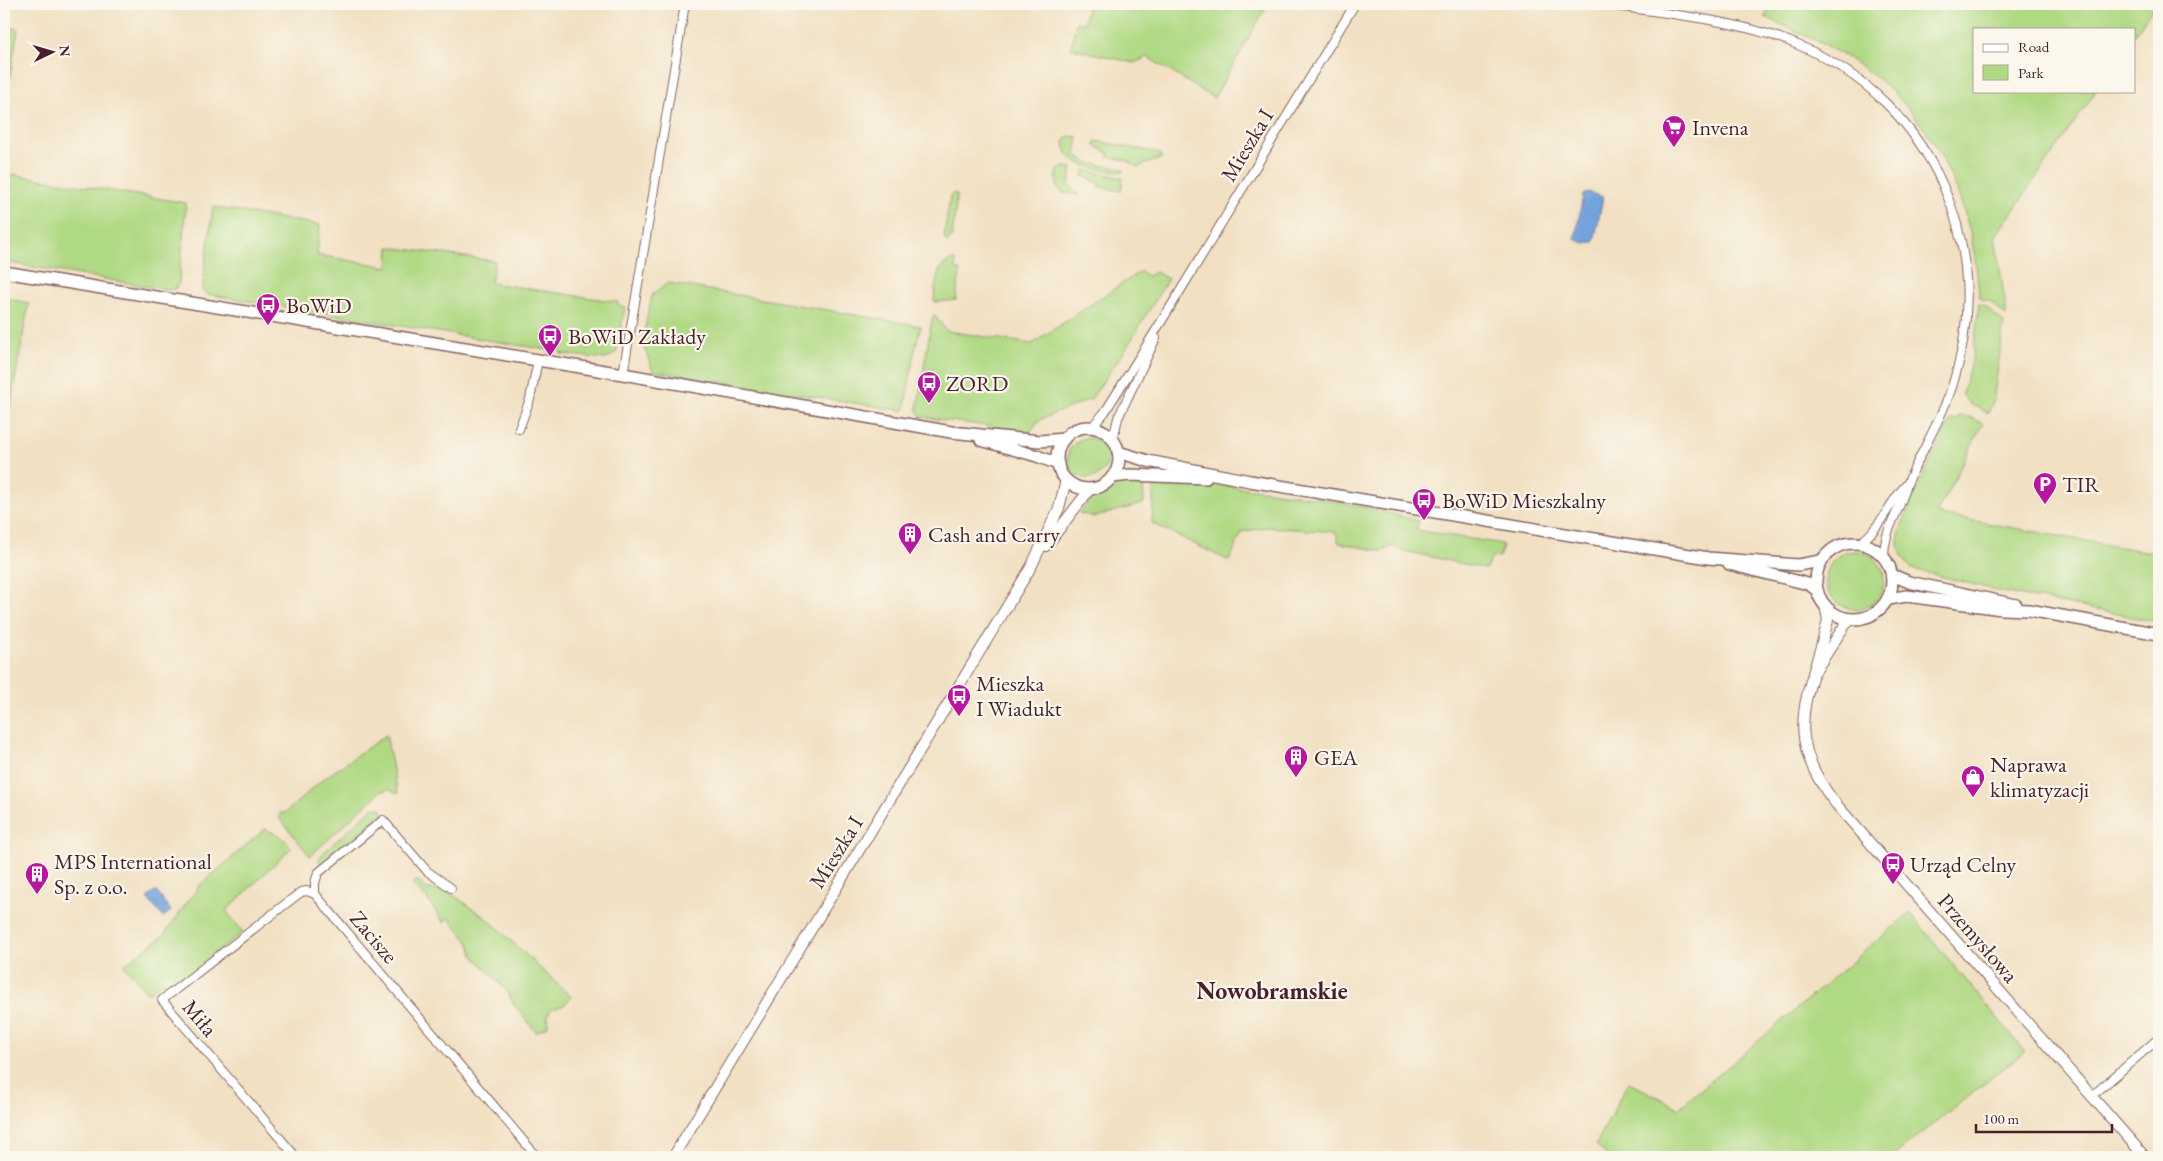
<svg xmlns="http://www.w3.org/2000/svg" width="2163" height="1161" font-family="'EB Garamond',serif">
<rect width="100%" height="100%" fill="#fbf7ec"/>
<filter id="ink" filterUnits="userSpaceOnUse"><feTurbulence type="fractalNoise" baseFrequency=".02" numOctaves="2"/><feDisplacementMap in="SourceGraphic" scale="10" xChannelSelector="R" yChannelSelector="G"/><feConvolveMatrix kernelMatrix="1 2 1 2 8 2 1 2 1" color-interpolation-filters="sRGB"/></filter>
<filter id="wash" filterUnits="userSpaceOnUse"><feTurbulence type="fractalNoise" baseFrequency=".0096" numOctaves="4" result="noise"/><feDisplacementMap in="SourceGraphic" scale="20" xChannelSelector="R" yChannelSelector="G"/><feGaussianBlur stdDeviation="1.12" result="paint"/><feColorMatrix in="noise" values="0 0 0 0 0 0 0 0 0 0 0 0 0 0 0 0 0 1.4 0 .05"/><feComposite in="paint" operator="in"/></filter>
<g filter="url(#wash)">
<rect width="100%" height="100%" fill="#f1e0c2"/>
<g fill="#b0d984" stroke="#7d7c58">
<path d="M1088,4h180l-54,94 -67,-41 -13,6 -63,-15 5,-26 8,1z"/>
<path d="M1771,4h385l-22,31v-6h-160v62h122l-101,146 11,71v8l-17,-15 -10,-3c-4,-90 -42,-181 -120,-233 -30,-20 -62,-33 -94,-48z"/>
<path d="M4,26l14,3 -14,83z"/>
<path d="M1069,136l9,1 -3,18 14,8 34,6 1,3c-19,-1 -60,-4 -60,-30z"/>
<path d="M1096,141l64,12 2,5 -24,9 -10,-6 -19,-4v-4l-14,-7z"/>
<path d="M1065,167l7,1 -3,17 10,10 -15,-2 -7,-6v-16z"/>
<path d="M1085,170l38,8 -2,13 -22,-4v-4l-16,-7z"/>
<path d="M4,173l182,30 -7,80 -3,5 -7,2 -165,-28z"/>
<path d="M953,193l4,2 -5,42 -5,6 -3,-7 6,-39z"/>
<path d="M213,207l107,18 -3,30 71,12 1,-20 106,14 -4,22 127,19v3l7,2 -9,46 -10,6 -45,-5 -2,-5 -9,-1 -2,2 -342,-56 -4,-4z"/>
<path d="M954,260l2,1 -1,8 5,1 -4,30 -20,2 -2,-2c2,-15 1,-37 20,-40z"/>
<path d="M1141,271l6,5 9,-4 12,7 -41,68 -36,52 -52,21 -9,12 -109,-15 -4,-7 15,-92 2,-3 13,16 85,13z"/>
<path d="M668,283l253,43 -5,19 -12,66 -251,-40 -11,-29 10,-47z"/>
<path d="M4,298l25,5 -25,136z"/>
<path d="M1979,304l6,2 19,17 -11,79 -5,11 -18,-9 -8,-10 11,-38z"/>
<path d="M1958,416h9l16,8 -47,90 223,40v68l-152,-29 -95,-24c-7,-8 -13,-17 -14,-27 -1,-16 43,-102 53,-122l6,-1z"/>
<circle cx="1088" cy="458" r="20"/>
<path d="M1132,480h11l1,22 -2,2 -48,13 -15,-4 16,-18 16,-6 8,-8z"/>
<path d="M1154,481c88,4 180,16 265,40l-3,9 86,14 1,3 -4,10 -8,1 -5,11 -86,-19 -6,-4 -13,5 -42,-8 -3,-11 -68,-5 -26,5 -13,29 -77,-38z"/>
<circle cx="1855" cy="580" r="29"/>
<path d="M386,735l12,59 -9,-5 -8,2 -71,65 -30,-37v-6h5l37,-33z"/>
<path d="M374,807l7,1 2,6 -63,51 -1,-6 4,-6z"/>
<path d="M265,829l16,7 11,11 -66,64 17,21 -74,57 -7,-6 -14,10 -24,-28 39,-29 37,-51z"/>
<path d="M416,880l11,9 22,3 40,28 82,77 -7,8 -13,4 -3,6v11l-12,6 -21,-26 -9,-16 -33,-35 -3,-11 -21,-26 -6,4 -16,-23 -15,-15z"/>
<path d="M1910,913l115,138 -133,106h-284l-12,-12 32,-63 51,26z"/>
</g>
<g fill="#73a2dc" stroke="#5e6084">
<path d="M1588,192l15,5 -9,45 -10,1 -9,-4 8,-44z"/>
<path d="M156,891l15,20 -8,6 -16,-19z"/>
</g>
</g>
<g filter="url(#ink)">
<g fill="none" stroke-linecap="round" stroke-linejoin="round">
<g stroke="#846360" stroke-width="10">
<g id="minor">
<path d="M1602,4c64,10 135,15 196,41 135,57 200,203 154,342 -11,33 -30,63 -44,95 -3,7 -5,15 -8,22 -8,20 -16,31 -16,53"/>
<path d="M623,374l62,-370"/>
<path d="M1091,428l14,-16 66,-106 184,-302"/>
<path d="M519,429l11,-30 8,-39"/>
<path d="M1113,439l5,-21 38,-80"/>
<path d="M1859,543c20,-11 30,-41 47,-58"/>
<path d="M451,888l-24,-17 -44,-51 -65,53 -3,10v11l222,263"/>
<path d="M2092,1096l67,-58"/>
<path d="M296,1157l-134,-157 139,-108 6,-1 8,3"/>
</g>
</g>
<g stroke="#846360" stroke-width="12">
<g id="tertiary">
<path d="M1046,546l44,-57"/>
<path d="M1825,605l3,15c-18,77 -49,113 8,184l309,353"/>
<path d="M1814,673l31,-48 7,-6"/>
<path d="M673,1157l358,-590 28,-59 7,-28"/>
</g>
</g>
<g stroke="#846360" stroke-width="14">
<g id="secondary">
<path d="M4,272l619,102 328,58 89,9 24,-2"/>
<circle cx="1088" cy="458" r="31"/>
<path d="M981,440l56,16 21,8"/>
<path d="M1118,452l30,9 102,20 458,77 90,7 23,-4"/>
<path d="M1112,477l18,-2 76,3"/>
<circle cx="1854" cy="581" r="38"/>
<path d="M1729,564l79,20 9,6"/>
<path d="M1892,575l17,7 107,23"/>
<path d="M1888,599l19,-3 95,13 27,1 130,24"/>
</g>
</g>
<use href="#minor" stroke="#fff" stroke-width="8"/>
<use href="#tertiary" stroke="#fff" stroke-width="10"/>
<use href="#secondary" stroke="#fff" stroke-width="11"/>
</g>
</g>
<defs>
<g id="supermarket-pin" transform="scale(1.25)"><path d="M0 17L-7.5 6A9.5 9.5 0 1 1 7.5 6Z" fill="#b5179e" stroke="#fbf7ec"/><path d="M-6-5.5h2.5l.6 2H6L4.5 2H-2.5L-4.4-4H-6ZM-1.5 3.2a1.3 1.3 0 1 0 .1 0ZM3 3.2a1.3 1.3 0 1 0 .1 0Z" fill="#fff"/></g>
<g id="bus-pin" transform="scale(1.25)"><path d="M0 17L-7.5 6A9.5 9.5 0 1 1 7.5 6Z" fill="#b5179e" stroke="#fbf7ec"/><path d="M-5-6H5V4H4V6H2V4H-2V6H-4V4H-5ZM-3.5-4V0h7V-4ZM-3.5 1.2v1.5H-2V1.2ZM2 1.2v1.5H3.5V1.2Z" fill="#fff"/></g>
<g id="parking-pin" transform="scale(1.25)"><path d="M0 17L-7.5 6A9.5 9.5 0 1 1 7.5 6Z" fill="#b5179e" stroke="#fbf7ec"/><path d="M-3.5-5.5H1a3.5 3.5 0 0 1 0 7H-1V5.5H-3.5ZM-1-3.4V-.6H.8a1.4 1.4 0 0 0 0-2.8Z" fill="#fff"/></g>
<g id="building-pin" transform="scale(1.25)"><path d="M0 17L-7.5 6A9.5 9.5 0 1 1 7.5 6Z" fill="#b5179e" stroke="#fbf7ec"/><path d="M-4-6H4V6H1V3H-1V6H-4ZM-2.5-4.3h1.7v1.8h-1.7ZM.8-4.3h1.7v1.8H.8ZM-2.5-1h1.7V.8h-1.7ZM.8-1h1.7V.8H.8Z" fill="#fff"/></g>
<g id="shop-pin" transform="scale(1.25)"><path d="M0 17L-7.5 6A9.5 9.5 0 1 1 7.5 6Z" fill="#b5179e" stroke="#fbf7ec"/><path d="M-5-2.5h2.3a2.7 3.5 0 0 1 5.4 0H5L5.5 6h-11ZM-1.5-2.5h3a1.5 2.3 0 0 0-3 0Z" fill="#fff"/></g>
</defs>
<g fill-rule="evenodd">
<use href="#supermarket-pin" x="1674" y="127"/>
<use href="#bus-pin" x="268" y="305"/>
<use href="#bus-pin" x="550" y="336"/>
<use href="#bus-pin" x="929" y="383"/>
<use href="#parking-pin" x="2045" y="484"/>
<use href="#bus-pin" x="1424" y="500"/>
<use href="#building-pin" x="910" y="534"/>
<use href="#bus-pin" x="959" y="696"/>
<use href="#building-pin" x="1296" y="757"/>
<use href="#shop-pin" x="1973" y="777"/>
<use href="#bus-pin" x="1893" y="864"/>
<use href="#building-pin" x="37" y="874"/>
</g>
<g text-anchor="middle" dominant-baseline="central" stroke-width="4.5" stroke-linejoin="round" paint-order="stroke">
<g font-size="22" fill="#4a1f2b" stroke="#fbf7ec" text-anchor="start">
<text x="1692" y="127">Invena</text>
<text x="286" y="305">BoWiD</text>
<text x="568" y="336">BoWiD Zakłady</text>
<text x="946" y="383">ZORD</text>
<text x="2062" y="484">TIR</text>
<text x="1442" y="500">BoWiD Mieszkalny</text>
<text x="928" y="534">Cash and Carry</text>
<text x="976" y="683">Mieszka<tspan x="976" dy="25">I Wiadukt</tspan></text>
<text x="1314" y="757">GEA</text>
<text x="1990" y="764">Naprawa<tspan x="1990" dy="25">klimatyzacji</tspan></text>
<text x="54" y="861">MPS International<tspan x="54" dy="25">Sp. z o.o.</tspan></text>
<text x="1910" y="864">Urząd Celny</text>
</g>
<g font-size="22" fill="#4a1f2b" stroke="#fbf7ec">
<text transform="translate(1247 145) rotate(-59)">Mieszka I</text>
<text transform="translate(836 852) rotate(-58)">Mieszka I</text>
<text transform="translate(374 937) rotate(50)">Zacisze</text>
<text transform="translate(1978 938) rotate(49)">Przemysłowa</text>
<text transform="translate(200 1018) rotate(50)">Miła</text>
</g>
<g font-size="24" font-weight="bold" fill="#4a1f2b" stroke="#fbf7ec">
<text x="1272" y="990">Nowobramskie</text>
</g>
</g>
<rect width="2163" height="1161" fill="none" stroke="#fbf7ec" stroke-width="20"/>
<rect x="1973" y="28" width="162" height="65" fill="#fbf7ec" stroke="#b4a19f"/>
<rect x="1983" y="44" width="25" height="8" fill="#ffffff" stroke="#b4a19f"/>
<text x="2018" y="52" font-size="15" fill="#4a1f2b">Road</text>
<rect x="1983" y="65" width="25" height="15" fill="#b0d984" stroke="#b4a19f"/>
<text x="2018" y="78" font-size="15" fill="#4a1f2b">Park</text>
<g transform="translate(52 52) rotate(85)" stroke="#fbf7ec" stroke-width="4" paint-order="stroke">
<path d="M0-4L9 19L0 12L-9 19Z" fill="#4a1f2b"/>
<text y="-8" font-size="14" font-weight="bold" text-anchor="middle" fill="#4a1f2b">N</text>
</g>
<path d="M1976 1124v8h136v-8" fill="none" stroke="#4a1f2b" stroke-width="2.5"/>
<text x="1983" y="1124" font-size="15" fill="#4a1f2b" stroke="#fbf7ec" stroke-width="4" paint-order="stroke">100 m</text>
</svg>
